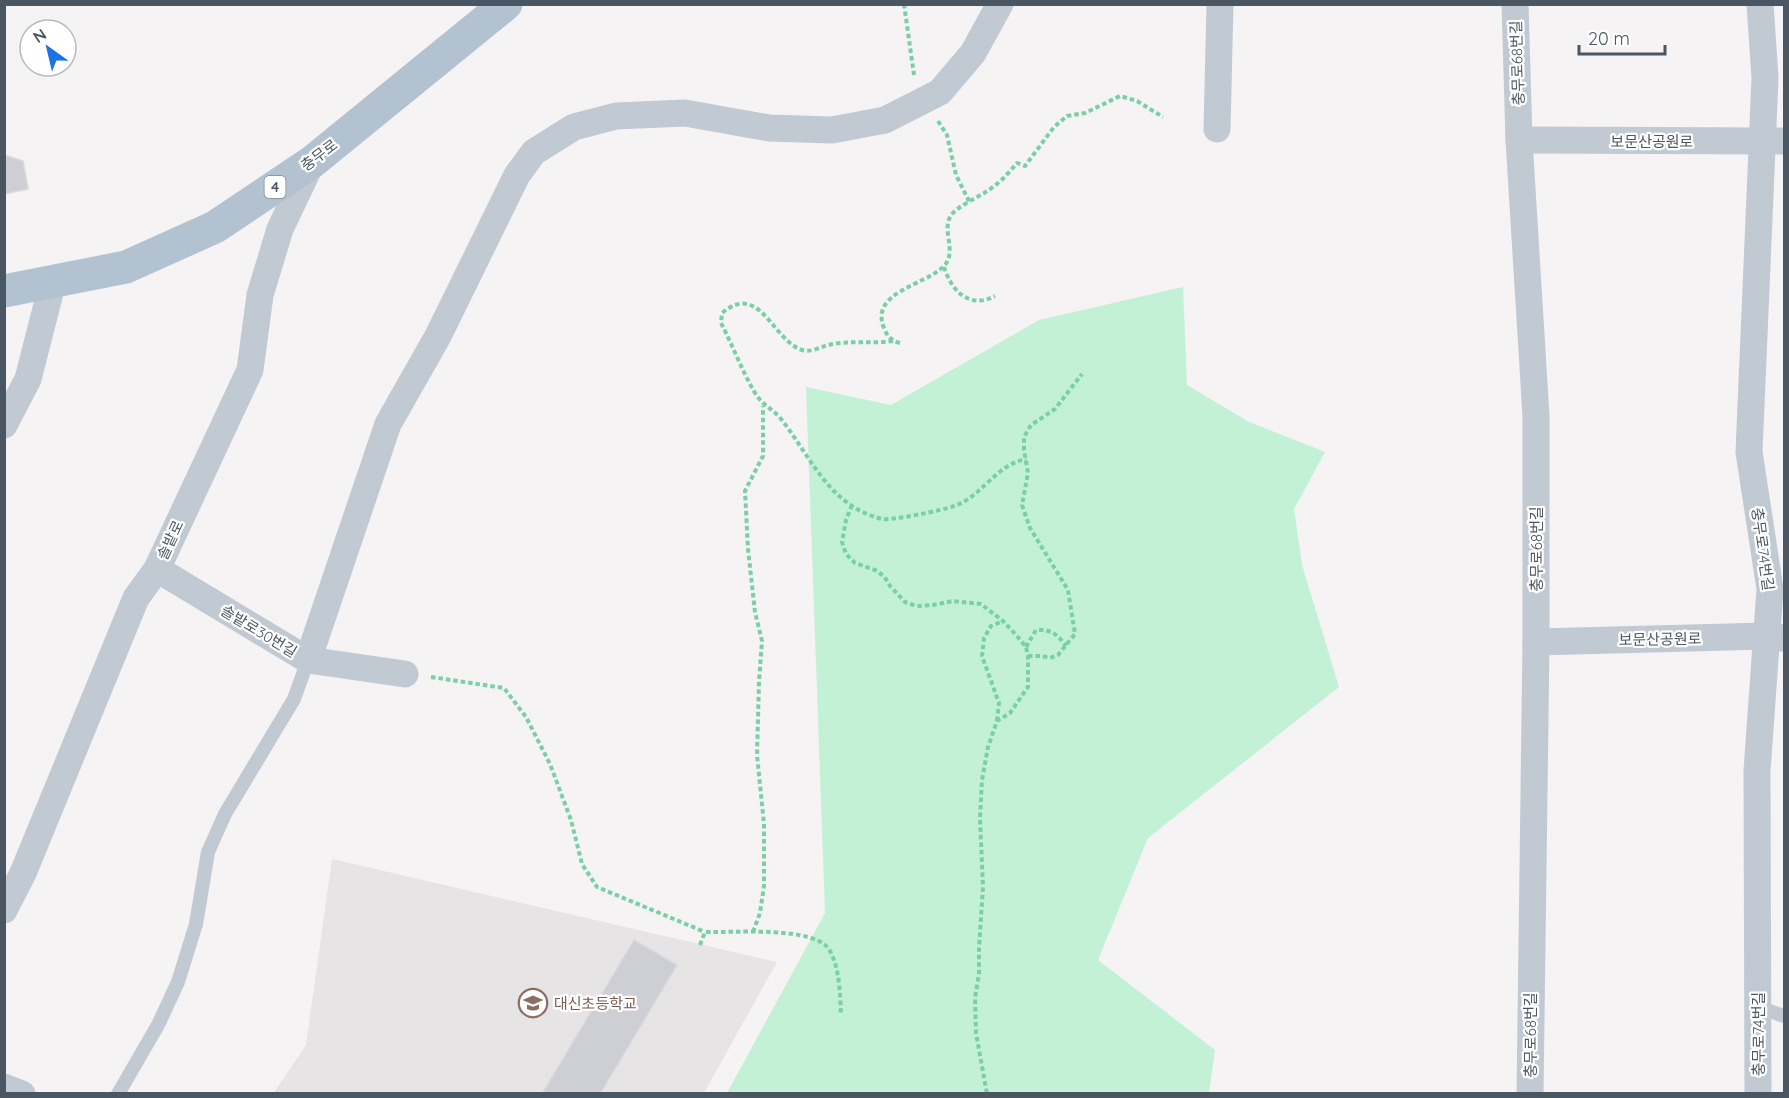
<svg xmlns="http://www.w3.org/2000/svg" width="1789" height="1098" font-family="Quicksand,'Noto Sans KR',sans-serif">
<rect width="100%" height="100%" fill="#f5f3f3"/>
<path fill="#e6e4e5" d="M332,859l445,103 -73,131 -431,1 33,-49z"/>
<path fill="#c3f1d5" d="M1183,287l4,98 62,37 76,30 -31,57 8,56 37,122 -191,151 -50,122 117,90 -6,43h-482l98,-180 -19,-526 85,18 148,-85z"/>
<g fill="#cdcfd5" stroke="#d7d9de" stroke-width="1.5">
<path d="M4,155l19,6 5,28 -24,5z"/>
<path d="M634,940l43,25 -77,129h-58z"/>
</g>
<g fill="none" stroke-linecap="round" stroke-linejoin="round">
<g stroke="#7ad0a6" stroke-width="4" stroke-dasharray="4.5 3" stroke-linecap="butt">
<path d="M904,4l10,71"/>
<path d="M938,121l9,14 9,40 14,28"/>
<path d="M944,267c7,23 25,43 51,29"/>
<path d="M893,341c-21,3 -45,-1 -65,4 -8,2 -17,8 -26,5 -30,-10 -42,-69 -80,-37l-1,10c12,23 21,48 34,70 7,12 18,16 26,26 31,39 47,86 101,100 7,2 63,-9 72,-13 28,-9 41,-41 72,-47"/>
<path d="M900,343c-9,-2 -13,-7 -16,-15 -15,-36 42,-43 60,-62 14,-15 -4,-37 8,-52 7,-9 32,-19 42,-28 9,-6 16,-15 23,-23l8,3 29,-39 13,-11 18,-3 35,-17 17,5 26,16"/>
<path d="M852,505l-6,15 -4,22 4,12 9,9 20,7 9,6 6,10 15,16 11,4 17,-1 20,-4 28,3 22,17 14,15 9,11 2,9v31l-18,26 -13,8 -9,26 -6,33 -2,38 3,69 -4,61v26l-4,24 1,35 11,61"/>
<path d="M1026,647l10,-17c15,-1 21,4 30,16"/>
<path d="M1028,656h14l8,2 8,-3 17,-21 -7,-44 -38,-62 -8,-23 6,-32 -4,-23v-13l7,-12 24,-16 27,-35"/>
<path d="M431,677l73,11 22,29 24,47 21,56 11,44 15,23 108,45"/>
<path d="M997,721l2,-18 -17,-47 2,-18 7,-12 12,-5"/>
<path d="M753,932l7,-19 4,-27v-62l-7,-69 2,-73 3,-41 -7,-29 -7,-63 -3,-58 18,-35v-50"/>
<path d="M700,945l5,-13c26,1 112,-7 125,19 10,19 10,43 11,64"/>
</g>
<g stroke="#c1cad2" stroke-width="14">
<path d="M1758,1007l26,9"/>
<path d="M118,1094l40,-69 20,-43 18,-58 12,-72 17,-38 69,-115 14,-39"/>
</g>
<g stroke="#c1cad2" stroke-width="27">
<path d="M1515,4l4,136 17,276v226l-6,452"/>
<path d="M1217,129l3,-125"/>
<path d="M1519,140l265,1"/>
<path d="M4,425l24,-46 25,-98"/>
<path d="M157,569l151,91 97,14"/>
<path d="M1536,642l231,-6 16,2"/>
<path d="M308,660l80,-236 50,-88 79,-161 17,-23 40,-25 42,-11 69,-3 84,15 63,2 53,-10 55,-28 33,-39 27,-49"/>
<path d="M4,910l19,-37 113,-275 21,-29 93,-199 10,-75 20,-66 32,-67"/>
<path d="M4,1087l18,7"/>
<path d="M1758,1094l-1,-323 13,-182 -21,-137 16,-374 -5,-74"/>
</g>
<path stroke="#b3c2d1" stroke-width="33" d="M4,291l122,-24 89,-40 97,-65 194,-158"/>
</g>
<defs>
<g id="school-ring" transform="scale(1.5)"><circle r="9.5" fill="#fff" stroke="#8d6e63" stroke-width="1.5"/><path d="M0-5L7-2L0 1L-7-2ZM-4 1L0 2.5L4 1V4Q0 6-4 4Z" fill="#8d6e63"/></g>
</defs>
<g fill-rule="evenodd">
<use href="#school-ring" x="533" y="1003"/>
</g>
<g text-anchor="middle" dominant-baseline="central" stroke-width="4.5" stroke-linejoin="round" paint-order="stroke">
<rect fill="#fff" stroke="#808990" stroke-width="1.5" x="264.5" y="176" width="21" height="22" rx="4.5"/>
<g font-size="14" font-weight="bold" fill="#4a5661">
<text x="275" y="187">4</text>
</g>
<g font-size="15" fill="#4a5661" stroke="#fff">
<text transform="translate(1517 63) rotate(-92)">충무로68번길</text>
<text x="1652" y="141">보문산공원로</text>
<text transform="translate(319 155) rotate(-37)">충무로</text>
<text transform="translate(170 540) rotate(-65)">솔밭로</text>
<text transform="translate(1536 549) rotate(-90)">충무로68번길</text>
<text transform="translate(1763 549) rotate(82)">충무로74번길</text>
<text transform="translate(259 631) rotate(31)">솔밭로30번길</text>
<text transform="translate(1660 639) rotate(-1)">보문산공원로</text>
<text transform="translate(1758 1034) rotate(-90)">충무로74번길</text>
<text transform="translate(1530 1035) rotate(-90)">충무로68번길</text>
</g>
<g font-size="15" fill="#785e54" stroke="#fff" text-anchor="start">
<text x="554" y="1003">대신초등학교</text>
</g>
</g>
<rect width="1789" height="1098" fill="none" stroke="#4a5661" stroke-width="12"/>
<g transform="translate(48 48) rotate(326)"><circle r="28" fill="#ffffff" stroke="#b7bbc0" stroke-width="1.5"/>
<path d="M0-4.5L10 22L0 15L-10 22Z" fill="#1a73e8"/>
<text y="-9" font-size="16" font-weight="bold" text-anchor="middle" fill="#4a5661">N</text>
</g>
<path d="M1579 45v9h86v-9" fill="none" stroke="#4a5661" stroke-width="3"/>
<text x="1588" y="45" font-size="18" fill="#4a5661" stroke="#ffffff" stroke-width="4.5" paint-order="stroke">20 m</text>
</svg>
